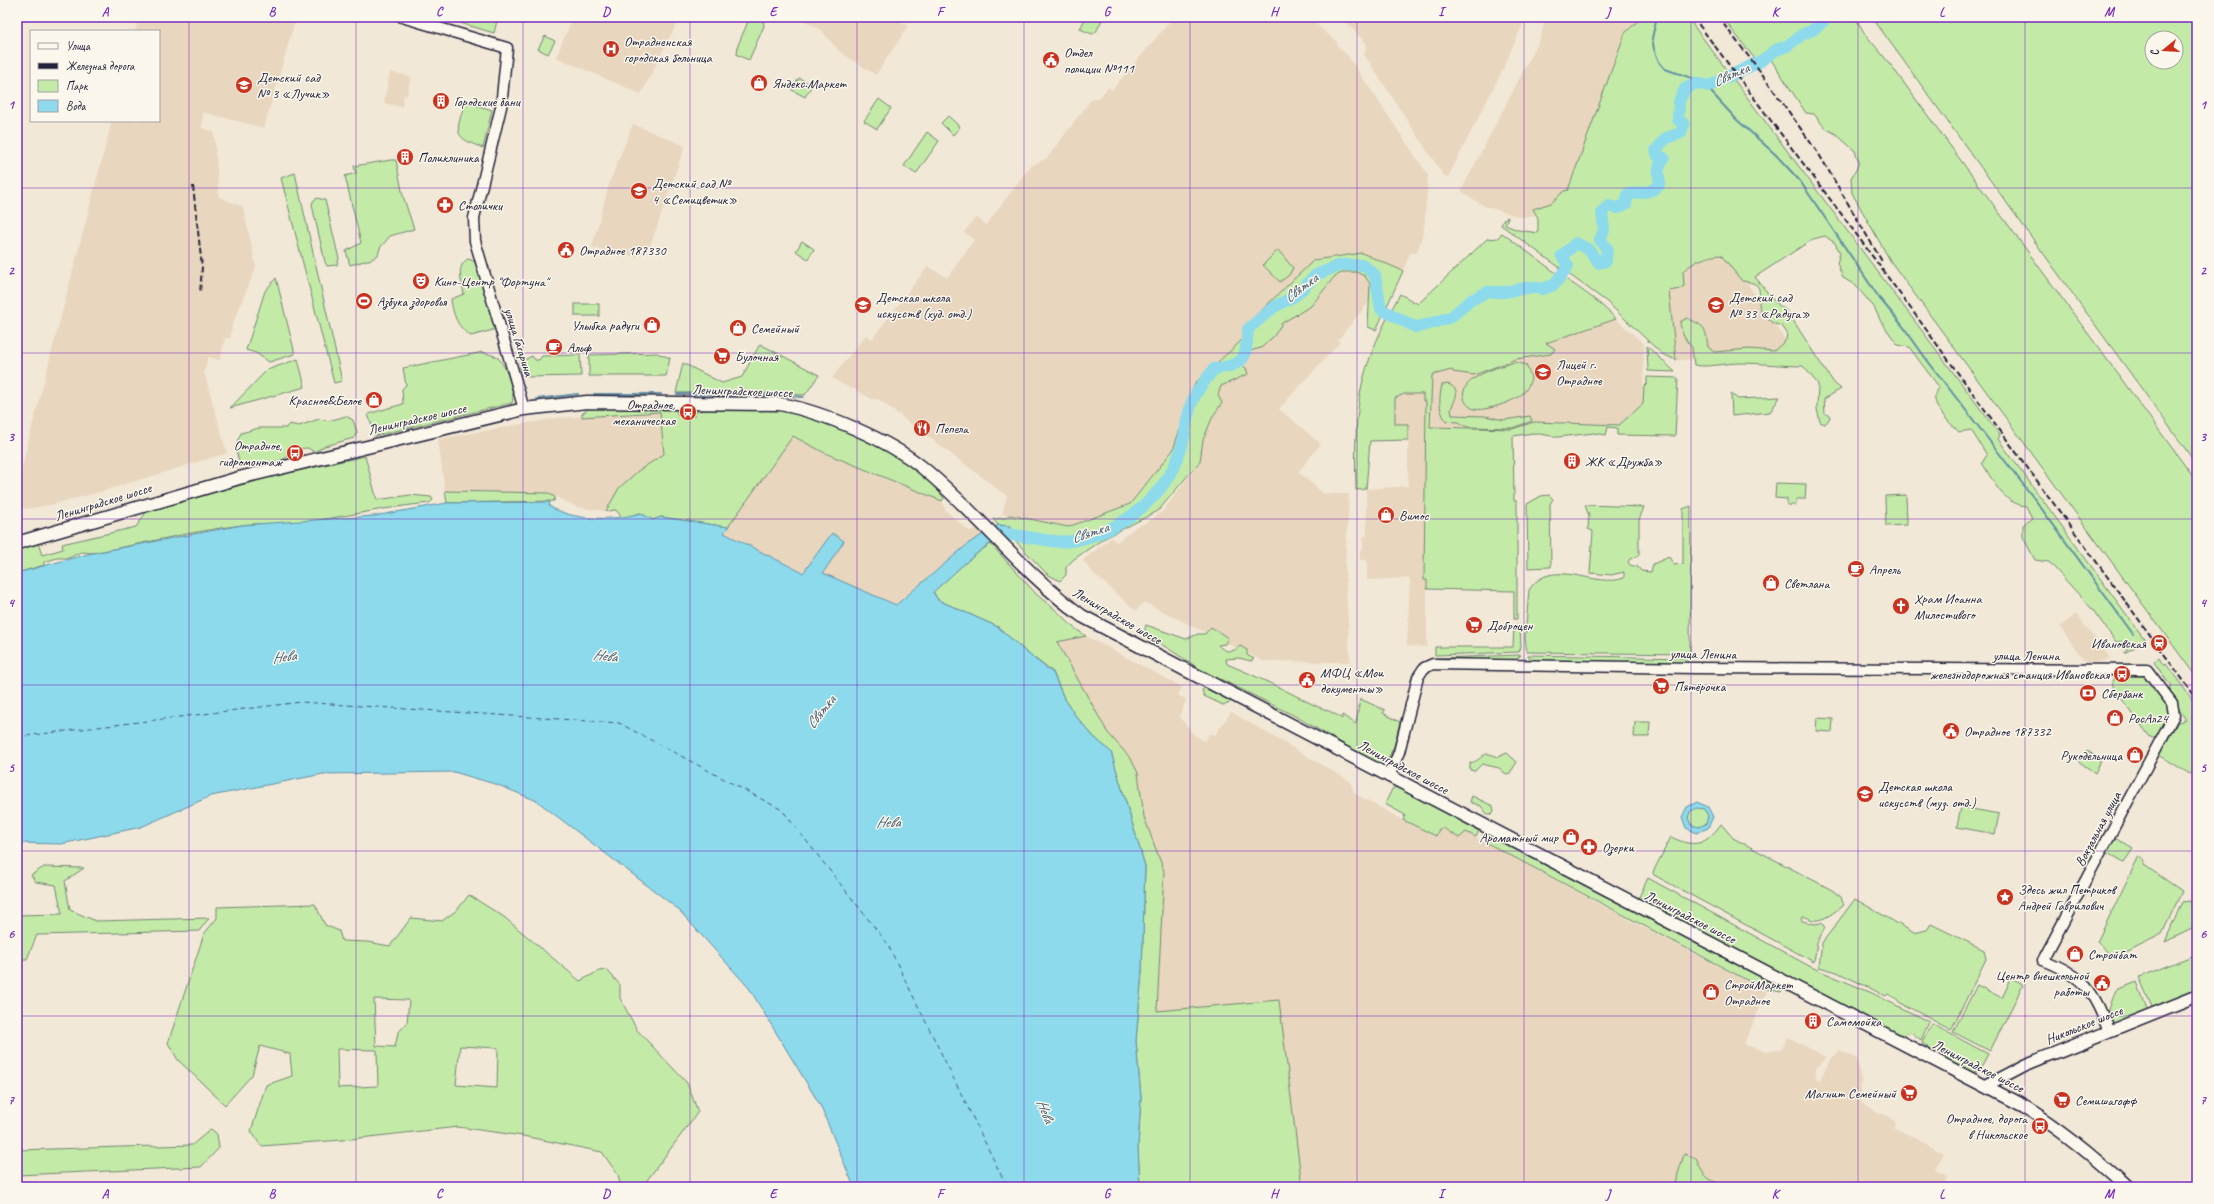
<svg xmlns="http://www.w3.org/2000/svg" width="2214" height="1204" font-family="Caveat,sans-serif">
<rect width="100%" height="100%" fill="#f2e8d7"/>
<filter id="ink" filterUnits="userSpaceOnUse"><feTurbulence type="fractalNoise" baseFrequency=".025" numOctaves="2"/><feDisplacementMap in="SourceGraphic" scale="8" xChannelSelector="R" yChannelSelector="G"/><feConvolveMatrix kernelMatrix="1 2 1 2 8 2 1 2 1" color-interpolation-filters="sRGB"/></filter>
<g filter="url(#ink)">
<g fill="#e8d6be">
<path d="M139,17h157l-32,111 -61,-16 -1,16 12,4 5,65 24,10 13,60 -24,58 -2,13h-5l-5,22 -12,-3 -4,15 23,81 -124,38 -53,14 -25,4 -8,-2v-22l95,-364h47v-90h-24z"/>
<path d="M573,17h107l-39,77 -85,-37z"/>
<path d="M798,17h95l15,9 -32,49 -36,-23 -19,-22z"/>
<path d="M1174,17h134l30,26 -1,3 11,10 80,119 -4,55 -7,23h-7l-7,18 -41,-18 -48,7 -68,65 -5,16 -46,42 -22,67 -43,54 -62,23 -66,-13 5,-18 -129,-97h-6l-20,-11 -1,1 -19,-11 34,-43 6,4 56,-73 19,12 27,-38 -10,-8 12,-15 10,8 44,-58 17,-9 44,-58 9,-3 8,-10 4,3z"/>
<path d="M1341,17h185l-24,54 -54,106 -5,-2 -79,-121 3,-10z"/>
<path d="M1545,17h97l-17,16 -57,157 -4,1 -13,12 -18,6 2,6 -15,2 -36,-11 -23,-15 80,-154z"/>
<path d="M390,72l21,5 -4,19 -3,-1 -2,12 -18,-4z"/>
<path d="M633,124l52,22 -37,106 -9,1 -2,4 -45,-10 18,-66z"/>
<path d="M1715,235l82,122 -121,3 -8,-66 7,-24z"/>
<path d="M1344,272h12l9,4 5,8 1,15 -33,41 2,2 -61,67 42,35 -23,28 26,22h25l-4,74 5,94 -87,-1 -119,-59 -8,9 -44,-39 -9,-12 28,-22 6,4 20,-16 11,-4 15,-11 37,-50 3,-21 10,-24 9,-13 -4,-8 3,-9 27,-12 -6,-8 8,-15 24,-15 8,-13 29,-17 24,-30z"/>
<path d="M1616,319l28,25 -1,60 -24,21 -85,-3 -22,7 -82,-2 2,-52 109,-30z"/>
<path d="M1404,394h19l3,7 -2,178 3,1v67l-20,-1 3,-68 -43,2v-20h-7v-10h3v-13l4,-1 -1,-47 42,-3v-62h-13v-26z"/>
<path d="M660,412l4,42 -26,17 -18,17 -14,23 -29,-4 -29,-14 -103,-2 -7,-52 119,-21z"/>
<path d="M793,436l32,17 117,48 4,10 23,20 7,-2 7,6 -14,8 -73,62 -74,-32 22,-32 -12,-8 -29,40 -79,-40z"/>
<path d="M2076,614l34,44 -5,3 -19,2 -26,-36z"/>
<path d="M1086,636l96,51 -4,8 8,4 -6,18 14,18 11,6 5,-8 5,2 16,-23 110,64 9,5 4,12 58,32 24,11 3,-7 4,-1 16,9 7,-5 169,91 132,68 -23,53 22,8 16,-3 6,-12 38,20 -10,11v10l4,2 11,-22 9,-8 17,9 4,20v24l35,18 -1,7 49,25 -9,17 12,6 -3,9 1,2h-213l-24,-7 -8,-11 -4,-11 -12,-4 -10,33h-372l-23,-187 -122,11 7,-140 -20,-54 -6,-44 -7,-14 -23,-26 -51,-91z"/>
</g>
<g fill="#c3eba7" stroke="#728671" fill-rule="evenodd">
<path d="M440,17h58l-4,16z"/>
<path d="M750,17l13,3 1,6 -15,34 -12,-5 1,-10z"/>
<path d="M1091,17l12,1 -7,14 -4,2 -12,-5 5,-10z"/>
<path d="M1642,17h45l313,418 -2,4 148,202 -22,12 3,-4 -6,-8 -5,1 -23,-32 -44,-48 -14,-2 -12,-23v-12l9,-7 -6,-12c-24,-3 -31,-23 -44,-43l5,-8 -16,-25 -12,2c-10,-10 -34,-31 -20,-45l-30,-40 -11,-2 -17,-23 -7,-15 -19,-22 -12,-7 -6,-15 3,-10 -5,-10 -10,-7 -12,3 -58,38 20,25 13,10 29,46 17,25 7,6 -17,10 1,15 4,1 1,3 -5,6 -5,-2 -3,-13 1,-25 -15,-18c-21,0 -42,-3 -63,-3 -15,0 -32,5 -46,2l-2,-18c-7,-6 -11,-15 -12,-25l7,-4c18,9 18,7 21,29l6,5 35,-3 25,2 12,-11 1,-7 -5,-7 -10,-3 -12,-14c-4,-14 8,-26 -18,-28l-21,-26c-15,1 -26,6 -38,16l1,15 -4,3 -11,2 7,69 -14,-6 -55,-52 -106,-77 3,-6 4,-2 -3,8 13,5 20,3v-15l-5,-9 18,-6 13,-12 4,-1 57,-157z"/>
<path d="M1722,17h133l10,17 25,30 307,418v196l-306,-416 -39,-69 -1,-15 5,-8 3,-8 -4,-11 -19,-17 -11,-6 -11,-14 -8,-1 -40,-61 -11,7z"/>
<path d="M1872,17h325v448l-323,-445zM2152,38h24v24h-24z"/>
<path d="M545,36l10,5 -7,13 -10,-5z"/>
<path d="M799,78l13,7 -7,12 -13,-7z"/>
<path d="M879,99l12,9 -14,21 -13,-8z"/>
<path d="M465,102l27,8 -9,38c-33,-12 -26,-17 -18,-46z"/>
<path d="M948,116l12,11 -7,8 -12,-12z"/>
<path d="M927,132l12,9 -23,33 -12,-8z"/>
<path d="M391,160h5l7,36 11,33 -24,7 -10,12 -2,7 -6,4 -22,6 -4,-14 15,-8 -16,-67 11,-3 -2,-7z"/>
<path d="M295,173l47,208 -8,2 -53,-205z"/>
<path d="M317,198l8,2 14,59 -2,6 -10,1 -2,-4 -13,-57 1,-4z"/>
<path d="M1502,233c17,12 33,25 50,37 23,15 45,29 64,49l-70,24 9,6 -4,5 -35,5 -42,16 -21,-3 -1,-2 -20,5 -2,52 82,2 22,-7 85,3 24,-21 1,-17 3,-3v-7l31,1 -3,58 -58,-1v-7l-9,-1 -2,8 -12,-2 -36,4 -25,-4 -20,3 1,65h3v118h-3v-28l-87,-2v-9h-3l2,-179h-3v-7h-19l-9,4v26h13v16l-38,1 -4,48 -10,1c-1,-32 -1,-64 4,-96 6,-34 23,-70 40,-100l18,10 69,-65 11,-1z"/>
<path d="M802,241l12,8 -6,10 -12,-8z"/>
<path d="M1278,250l15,18 -4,7 -9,7 -17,-17z"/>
<path d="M1362,253l41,18 -27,59 -8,-3 2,-43 -5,-8 -9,-4h-12l-9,4 -24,30 -29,17 -8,13 -13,12 -11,3 -8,15 4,2 2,6 -27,12 -3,9 4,8 -9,13 -10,24 -3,21 -42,50 -55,28 -29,20 -8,8v8l-6,6 -13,-7 -38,-40 1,-8 -12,-1 -5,-6 11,-1 6,-3 58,12 62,-23 43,-54 22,-67 46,-42 5,-16 68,-65z"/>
<path d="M468,259l6,2 2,4 18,61 -1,4 -22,6c-14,-9 -18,-21 -20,-37l13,-5c-2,-11 -9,-28 4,-35z"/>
<path d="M276,278l19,76 -26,8 -13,-9 -10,-3 19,-59z"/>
<rect x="575" y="304" width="24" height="12"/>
<path d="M760,344l59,31 -14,20 -69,-3 -60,1 7,-30 39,20 20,-6z"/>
<path d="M1647,346l28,26 -27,-1z"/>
<path d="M483,352c5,2 11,3 15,6 8,7 18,37 14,45l-137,33 -7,-22 35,-10 -1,-15 4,-4 -3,-17z"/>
<path d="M657,353l13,5 -4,18h-77v-21z"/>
<path d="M580,355l1,21 -54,1 -7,-7v-8l12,-6 3,4h4l3,-4z"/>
<path d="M298,359l7,28 -75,21 37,-38z"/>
<path d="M1515,362l11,3 5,12c-1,6 -3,11 -8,16 -7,8 -39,19 -49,16 -5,-2 -9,-6 -10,-11 -6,-20 36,-32 51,-36z"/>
<path d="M1448,384c14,6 7,15 3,25l1,6 33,1 19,4 26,-4 2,5 -20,7 -45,-1 -8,-5 -13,-1c-8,-12 -7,-22 -4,-36z"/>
<path d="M1731,394l7,5 42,-2 -10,15 -38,4z"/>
<path d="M604,407l56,1 16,2 2,5 17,1 1,-5c25,-2 53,-4 79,-2 33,3 100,34 129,51 14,9 29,25 40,38l-2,3 -117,-48 -32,-17 -65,91 -67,-10 -8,3 -13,-7 -17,6 -7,-9 -10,1 13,-23 19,-17 26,-17 -4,-42 -78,5v-3l6,-5z"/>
<path d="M346,416l7,4 4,12 -3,6 -29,8 -11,6 -6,-4c-17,0 -18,9 -28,13 -6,1 -35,5 -40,2 -5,-12 -5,-18 1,-30l18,-5h27l3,-4 10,2 20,-7 10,2z"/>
<path d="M365,456l12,44 33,-5 21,2 2,3 -4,3c-43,4 -84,14 -126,19 -20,3 -41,0 -61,3 -50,6 -100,19 -150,28l-11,-1 -12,6h-12l-13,4v3l-27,8v-25l21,-5 4,12 21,-6 -1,-5 74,-17 11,-16 119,-33z"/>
<path d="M1776,483l30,1 -1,15h-9v6h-9v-6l-12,-1z"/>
<path d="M445,491l103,2 7,4 -1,4 -107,2z"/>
<path d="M1549,495l4,4 -3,5 1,63 -23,1 -1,-64 14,-8z"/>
<path d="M1906,495l1,30 -21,1 -1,-30z"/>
<path d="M1585,505l59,2 -5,13v35l-9,4 -2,3 2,3 8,2 3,4 10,1 2,-8 16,-7 5,8 9,-1v-55l8,-3 -1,148 -163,-2 -2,-14 4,-48c22,-35 66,-1 95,-12v-6l-13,3 -21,-2 3,-42 -5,-2 1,-13z"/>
<path d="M991,544l46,51 21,17 15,15 13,9 -29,6 51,91 23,26 7,14 6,44 20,54 -7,140 122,-11 23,187h-162l-2,-40 3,-49 -5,-57 6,-69 3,-106 -34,-114 -18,-16 -18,-21 -12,-19 -10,-24 -27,-20 -28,-25 -60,-27 -5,-9c20,-16 36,-34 58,-47z"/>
<path d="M1146,625l40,14 12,-5h7l6,-7 17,11 -3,6 -7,1c7,8 15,8 22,1l7,4v5l7,4 -3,2 -12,-3 -13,1 1,5c29,12 56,25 85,40 12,6 19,6 30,15v-4l14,9 4,-25 25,11 -2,3 17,9 -6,24 -7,15 -11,2 -81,-47 -95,-47 -56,-36z"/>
<path d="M1514,625l6,1 1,21 -2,5 -84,3v-8h78z"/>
<path d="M1521,655l-5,5h-80v-2z"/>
<path d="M1528,655l162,3 -3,5 -155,-2z"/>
<path d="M2159,658l5,8 2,-2 31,42v63l-7,5 -31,-19 19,-33 8,-2 -19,-29 4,-4 -17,-25z"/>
<path d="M2124,676h21l23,28 2,9 -13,23 -4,2 -3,-1 -37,-50 -1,-5 2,-5z"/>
<path d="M1205,688l22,11 3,3 -2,2 -5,1 -19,-9 -2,-6z"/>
<path d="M1817,718l16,1 -1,13 -16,-1z"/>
<path d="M1635,722h15l-1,15h-15z"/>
<path d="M2087,750l14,11 -6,12 -17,-12z"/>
<path d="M1507,753l10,9 -7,11 -4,1 -7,-6 -17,-4 -7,7 -5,-1v-7c14,-3 11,-14 28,-6z"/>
<path d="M1397,787l82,44 -3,6 -10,-5 -7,6 -16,-10 -4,1 -3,7 -33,-16 2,-5 -20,-11 7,-15z"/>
<path d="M1472,796l21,10 1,5 -3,3h-4l-6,-8 -11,-4z"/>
<path d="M1961,807l38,7 -4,20 -38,-7z"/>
<circle cx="1698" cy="817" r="10"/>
<path d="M1721,824l12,14 99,52 9,7 2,6 -1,3c-7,6 -20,16 -29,14 -5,-1 -6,-5 -12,-2l1,3 13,3 7,-1 3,5 -8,14 -3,20 -160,-87 -1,-3 18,-35c23,11 34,9 50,-13z"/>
<path d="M1489,836l287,149 6,5 -1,2 -19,-4 -277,-146z"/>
<path d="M2113,837l20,12 -9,13 -19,-11z"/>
<path d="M2139,856l6,4 -1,5 38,26 -20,43 -48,24 -17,-16z"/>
<path d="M44,867l40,1 -19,13 5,29 26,11 113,-3 -10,13 -162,4 -10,24h-10v-44l45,-1 -6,-29 -20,-3 -5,-7z"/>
<path d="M1648,878l163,89 61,26 57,29 -8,18 -10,-8 -9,3 -265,-134z"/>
<path d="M469,895l35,22 76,64 19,-10 8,-1 13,15v13l17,32 50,53 11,29 -56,75h-21l-3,-12 -16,-23 -79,-16 -65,-9 -116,13 -81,6 -10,-15 15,-46 26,-9 -2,-22 -30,-8 -8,29 -27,30 -47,-45 -10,-17 36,-109 13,-16v-11l98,-3 10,21 14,6 3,10 25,1 23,4 21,-28 31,3 15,-11zM374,999l35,1 -2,23 -9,10 -3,14 -19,-1zM460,1046l38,2 -1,40 -41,-3zM337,1049l40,1 1,36 -40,2z"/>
<path d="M1855,899l59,34 13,-3 4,-6 53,26 2,9 -35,71 -52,-28 -2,-3 -9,-5 -2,2 -49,-24 -18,-5 3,-24z"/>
<path d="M2190,901l7,21 -1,5 -31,15 17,-40z"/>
<path d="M2197,954v36l-43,18 -2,-1 -13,-30z"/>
<path d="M2011,979l12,6 -33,66 -37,-19 24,-47 25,13z"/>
<path d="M2137,982l10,27 -1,3 -31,12 -5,-2c-4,-10 2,-23 6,-32z"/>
<path d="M1932,1024l56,30 -8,15 -8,4 -34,-18 -16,-12z"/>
<path d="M211,1129l6,5 2,14 -18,19 -184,8v-25l175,-5z"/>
<path d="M1684,1154l12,4c8,22 15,23 36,29h-58z"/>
</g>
<g fill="#8ddaec" stroke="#6290a5" fill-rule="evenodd">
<path d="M550,502l-1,4c23,15 66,15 91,7l13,7 8,-3 67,10 -4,6 79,40 29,-40 12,8 -21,32 73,32 73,-62 29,-18 12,1 -1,8c-31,13 -51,37 -76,58l5,8 60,27 28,25 27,21 10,23 12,19 18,21 18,16 34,114 -3,106 -6,69 5,57 -3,49 2,40h-286l-34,-82 -71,-117 -71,-79 -141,-108 -39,-16 -44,-13 -131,2 -112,22 -70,31 -80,17 -44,-1v-270l71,-19 154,-29 132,-9 73,-13z"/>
<path d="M1697,802l11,5 5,10 -5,11 -11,5 -11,-5 -4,-11 5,-10zM1696,808l8,1 4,7 -2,8 -7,3 -8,-2 -3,-7 2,-6z"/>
</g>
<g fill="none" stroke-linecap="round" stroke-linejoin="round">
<g stroke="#6290a5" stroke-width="2">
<path d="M1657,17l-5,21 2,11 5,13 6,7 36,12 35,38 40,36 24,26 80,118 22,26 25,35 109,141 97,133"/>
<path d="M594,394h67"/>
<path d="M677,394l98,1 28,2"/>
<path d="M537,399l41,-5"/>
</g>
<path stroke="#8ddaec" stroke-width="12" d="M994,535c24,-4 53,10 78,6 48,-8 95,-45 109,-92 4,-13 5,-28 9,-41 4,-15 15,-27 24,-39 33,-5 31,-9 34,-40l26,-22 21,-11 21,-21 24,-10h23l12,10 6,34 34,18 8,-1 28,-9 20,-17 16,-8h17l28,-5 10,2 12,-4 14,-19 -6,-10 14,-13 12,6 11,14 7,-2 1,-13 -7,-8 4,-10 -2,-18 6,-6 10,2 8,-4 2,-10c53,-5 19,-14 36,-36l-6,-2 -2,-6 10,-12 15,-5 3,-9 -6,-4 1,-19 6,-12 11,-6 13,3 52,-25 15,-11 11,-4 16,-12 10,-4 15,-13"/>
<path stroke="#425970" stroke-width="1" stroke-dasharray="5 4" stroke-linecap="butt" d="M17,737l284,-35 318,21 163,87 105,133 120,244"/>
<g stroke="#22223b" stroke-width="13">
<g id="tertiary">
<path d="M402,17l105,31 -6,59 -27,111 1,23 49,168"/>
<path d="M1389,777l10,-25 19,-75 6,-9 9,-4 262,4 452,2 25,33 2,12 -131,245c42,16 50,31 66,71"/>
</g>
</g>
<g stroke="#22223b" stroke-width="14">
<path id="secondary" d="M1985,1086l40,-21 172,-69"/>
</g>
<g stroke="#22223b" stroke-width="15">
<path id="primary" d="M17,543l222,-65 285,-69 63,-7 193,2c43,8 109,36 143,64 56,46 100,105 159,148l941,490c39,23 71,50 104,81"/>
</g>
<use href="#tertiary" stroke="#fbf7ec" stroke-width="10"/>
<use href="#secondary" stroke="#fbf7ec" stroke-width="11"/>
<use href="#primary" stroke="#fbf7ec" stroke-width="12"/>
<g stroke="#22223b" stroke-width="2" stroke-dasharray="6 3" stroke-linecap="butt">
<path d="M1693,17l155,206 349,476"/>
<path d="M1718,17l42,54 60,85 63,107"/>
<path d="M193,186l9,81 -2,27"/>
</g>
</g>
</g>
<path fill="none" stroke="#7b2cbf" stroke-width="1" stroke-opacity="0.55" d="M189,17v1170M356,17v1170M523,17v1170M690,17v1170M857,17v1170M1024,17v1170M1190,17v1170M1357,17v1170M1524,17v1170M1691,17v1170M1858,17v1170M2025,17v1170M17,188h2180M17,353h2180M17,519h2180M17,685h2180M17,851h2180M17,1016h2180"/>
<defs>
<g id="hospital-disc" transform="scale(0.9)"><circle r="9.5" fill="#c8321e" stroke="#fbf7ec"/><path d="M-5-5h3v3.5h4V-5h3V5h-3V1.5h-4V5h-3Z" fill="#fff"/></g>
<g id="civic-disc" transform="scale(0.9)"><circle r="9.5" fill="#c8321e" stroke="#fbf7ec"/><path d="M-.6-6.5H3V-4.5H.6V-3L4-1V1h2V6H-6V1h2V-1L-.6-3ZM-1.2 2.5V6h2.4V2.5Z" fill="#fff"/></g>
<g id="shop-disc" transform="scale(0.9)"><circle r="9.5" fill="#c8321e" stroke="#fbf7ec"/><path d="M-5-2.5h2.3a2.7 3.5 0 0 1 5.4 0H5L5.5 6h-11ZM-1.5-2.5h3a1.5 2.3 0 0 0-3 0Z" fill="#fff"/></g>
<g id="school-disc" transform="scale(0.9)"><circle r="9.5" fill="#c8321e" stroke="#fbf7ec"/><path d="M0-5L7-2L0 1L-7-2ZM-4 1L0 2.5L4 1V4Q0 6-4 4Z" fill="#fff"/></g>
<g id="building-disc" transform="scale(0.9)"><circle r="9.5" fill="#c8321e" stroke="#fbf7ec"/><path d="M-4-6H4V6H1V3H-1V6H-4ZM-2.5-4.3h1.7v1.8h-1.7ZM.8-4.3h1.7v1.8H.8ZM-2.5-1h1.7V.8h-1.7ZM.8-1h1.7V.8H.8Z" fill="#fff"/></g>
<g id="pharmacy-disc" transform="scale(0.9)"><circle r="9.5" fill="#c8321e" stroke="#fbf7ec"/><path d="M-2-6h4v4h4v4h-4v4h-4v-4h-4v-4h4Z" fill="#fff"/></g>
<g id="theatre-disc" transform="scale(0.9)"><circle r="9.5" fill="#c8321e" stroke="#fbf7ec"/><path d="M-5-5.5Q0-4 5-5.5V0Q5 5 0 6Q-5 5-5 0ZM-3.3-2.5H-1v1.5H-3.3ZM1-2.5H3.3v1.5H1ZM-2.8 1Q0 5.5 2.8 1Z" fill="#fff"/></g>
<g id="stadium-disc" transform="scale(0.9)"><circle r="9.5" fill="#c8321e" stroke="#fbf7ec"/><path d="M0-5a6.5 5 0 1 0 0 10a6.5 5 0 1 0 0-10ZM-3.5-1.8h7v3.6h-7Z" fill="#fff"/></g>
<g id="cafe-disc" transform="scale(0.9)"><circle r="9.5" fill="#c8321e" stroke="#fbf7ec"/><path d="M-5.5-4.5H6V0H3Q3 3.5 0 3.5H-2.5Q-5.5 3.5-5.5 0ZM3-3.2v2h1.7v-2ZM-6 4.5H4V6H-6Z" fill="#fff"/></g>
<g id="supermarket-disc" transform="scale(0.9)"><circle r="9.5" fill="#c8321e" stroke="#fbf7ec"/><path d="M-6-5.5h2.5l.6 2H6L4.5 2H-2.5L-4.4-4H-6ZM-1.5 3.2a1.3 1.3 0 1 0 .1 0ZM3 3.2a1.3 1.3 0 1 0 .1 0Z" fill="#fff"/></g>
<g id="bus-disc" transform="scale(0.9)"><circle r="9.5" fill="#c8321e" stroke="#fbf7ec"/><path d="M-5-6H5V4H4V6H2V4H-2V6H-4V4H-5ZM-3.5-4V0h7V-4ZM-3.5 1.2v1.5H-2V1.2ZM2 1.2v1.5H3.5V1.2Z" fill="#fff"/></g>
<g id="restaurant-disc" transform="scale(0.9)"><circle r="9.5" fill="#c8321e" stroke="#fbf7ec"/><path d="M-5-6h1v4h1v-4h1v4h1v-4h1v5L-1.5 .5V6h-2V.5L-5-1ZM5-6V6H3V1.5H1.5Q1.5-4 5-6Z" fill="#fff"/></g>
<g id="church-disc" transform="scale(0.9)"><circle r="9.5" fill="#c8321e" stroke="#fbf7ec"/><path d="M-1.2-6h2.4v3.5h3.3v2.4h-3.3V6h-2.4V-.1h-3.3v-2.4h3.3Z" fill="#fff"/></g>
<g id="station-disc" transform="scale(0.9)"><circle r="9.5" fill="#c8321e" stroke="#fbf7ec"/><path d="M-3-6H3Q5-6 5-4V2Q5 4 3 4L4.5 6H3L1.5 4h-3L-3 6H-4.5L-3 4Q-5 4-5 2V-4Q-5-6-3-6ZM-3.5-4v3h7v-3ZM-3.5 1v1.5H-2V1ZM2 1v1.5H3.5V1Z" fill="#fff"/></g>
<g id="bank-disc" transform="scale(0.9)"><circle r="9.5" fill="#c8321e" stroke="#fbf7ec"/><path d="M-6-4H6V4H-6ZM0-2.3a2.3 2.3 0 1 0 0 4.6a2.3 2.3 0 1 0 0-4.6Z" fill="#fff"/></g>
<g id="sight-disc" transform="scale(0.9)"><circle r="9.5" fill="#c8321e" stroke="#fbf7ec"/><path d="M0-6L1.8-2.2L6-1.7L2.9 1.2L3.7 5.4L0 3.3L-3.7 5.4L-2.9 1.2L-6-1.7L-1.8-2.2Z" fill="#fff"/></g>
</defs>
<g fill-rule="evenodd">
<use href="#hospital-disc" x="611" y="49"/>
<use href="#civic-disc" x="1051" y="60"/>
<use href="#shop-disc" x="759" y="83"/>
<use href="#school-disc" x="244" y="85"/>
<use href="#building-disc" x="441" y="101"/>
<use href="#building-disc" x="405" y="157"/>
<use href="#school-disc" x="639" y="191"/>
<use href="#pharmacy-disc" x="445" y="205"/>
<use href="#civic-disc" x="566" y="250"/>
<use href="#theatre-disc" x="421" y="281"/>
<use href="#stadium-disc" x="364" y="301"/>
<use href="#school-disc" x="863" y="305"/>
<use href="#school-disc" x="1716" y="305"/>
<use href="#shop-disc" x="652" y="325"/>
<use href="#shop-disc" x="738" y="328"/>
<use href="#cafe-disc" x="554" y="347"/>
<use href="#supermarket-disc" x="722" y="356"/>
<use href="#school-disc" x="1543" y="372"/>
<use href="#shop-disc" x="374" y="400"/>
<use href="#bus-disc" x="688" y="412"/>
<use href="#restaurant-disc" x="922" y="428"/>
<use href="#bus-disc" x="295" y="453"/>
<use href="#building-disc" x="1572" y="461"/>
<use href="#shop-disc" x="1386" y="515"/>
<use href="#cafe-disc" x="1856" y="569"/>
<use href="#shop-disc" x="1771" y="583"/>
<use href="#church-disc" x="1901" y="606"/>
<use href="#supermarket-disc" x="1474" y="625"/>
<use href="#station-disc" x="2159" y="643"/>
<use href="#bus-disc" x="2122" y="674"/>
<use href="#civic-disc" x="1307" y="680"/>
<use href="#supermarket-disc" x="1661" y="686"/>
<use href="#bank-disc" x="2088" y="693"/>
<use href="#shop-disc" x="2115" y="718"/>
<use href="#civic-disc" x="1951" y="731"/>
<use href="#shop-disc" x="2135" y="755"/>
<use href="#school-disc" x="1865" y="794"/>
<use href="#shop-disc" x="1571" y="837"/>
<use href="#pharmacy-disc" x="1589" y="847"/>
<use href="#sight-disc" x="2005" y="897"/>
<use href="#shop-disc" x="2075" y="954"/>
<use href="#civic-disc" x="2102" y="983"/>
<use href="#shop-disc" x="1711" y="992"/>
<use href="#building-disc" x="1813" y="1021"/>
<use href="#supermarket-disc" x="1909" y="1093"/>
<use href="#supermarket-disc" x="2062" y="1100"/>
<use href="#bus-disc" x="2040" y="1126"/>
</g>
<g text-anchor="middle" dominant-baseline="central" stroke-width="3" stroke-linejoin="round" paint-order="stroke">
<g font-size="14" fill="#22223b" stroke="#fbf7ec" text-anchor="start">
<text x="624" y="41">Отрадненская<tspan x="624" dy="16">городская больница</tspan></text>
<text x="1064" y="52">Отдел<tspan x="1064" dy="16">полиции №111</tspan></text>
<text x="257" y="77">Детский сад<tspan x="257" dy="16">№ 3 «Лучик»</tspan></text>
<text x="772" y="83">Яндекс.Маркет</text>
<text x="454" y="101">Городские бани</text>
<text x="418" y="157">Поликлиника</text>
<text x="652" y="183">Детский сад №<tspan x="652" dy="16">4 «Семицветик»</tspan></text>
<text x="458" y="205">Столички</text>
<text x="579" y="250">Отрадное 187330</text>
<text x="434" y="281">Кино-Центр "Фортуна"</text>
<text x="876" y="297">Детская школа<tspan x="876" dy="16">искусств (худ. отд.)</tspan></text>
<text x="1729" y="297">Детский сад<tspan x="1729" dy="16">№ 33 «Радуга»</tspan></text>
<text x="377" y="301">Азбука здоровья</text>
<text x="639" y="325" text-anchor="end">Улыбка радуги</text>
<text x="751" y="328">Семейный</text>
<text x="567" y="347">Альф</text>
<text x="735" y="356">Булочная</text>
<text x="1556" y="364">Лицей г.<tspan x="1556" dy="16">Отрадное</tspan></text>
<text x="361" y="400" text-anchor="end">Красное&amp;Белое</text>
<text x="675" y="404" text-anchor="end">Отрадное,<tspan x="675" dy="16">механическая</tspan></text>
<text x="935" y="428">Пепела</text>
<text x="282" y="445" text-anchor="end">Отрадное,<tspan x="282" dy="16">гидромонтаж</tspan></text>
<text x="1585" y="461">ЖК «Дружба»</text>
<text x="1399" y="515">Вимос</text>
<text x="1869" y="569">Апрель</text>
<text x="1784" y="583">Светлана</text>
<text x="1914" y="598">Храм Иоанна<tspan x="1914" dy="16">Милостивого</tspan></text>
<text x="1487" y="625">Доброцен</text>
<text x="2146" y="643" text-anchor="end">Ивановская</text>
<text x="1320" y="672">МФЦ «Мои<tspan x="1320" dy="16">документы»</tspan></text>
<text x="2109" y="674" text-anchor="end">железнодорожная станция Ивановская</text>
<text x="1674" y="686">Пятёрочка</text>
<text x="2101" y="693">Сбербанк</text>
<text x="2128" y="718">РосАл24</text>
<text x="1964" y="731">Отрадное 187332</text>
<text x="2122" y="755" text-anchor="end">Рукодельница</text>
<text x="1878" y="786">Детская школа<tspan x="1878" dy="16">искусств (муз. отд.)</tspan></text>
<text x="1558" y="837" text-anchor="end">Ароматный мир</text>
<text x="1602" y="847">Озерки</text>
<text x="2018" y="889">Здесь жил Петриков<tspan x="2018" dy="16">Андрей Гаврилович</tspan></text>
<text x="2088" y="954">Стройбат</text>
<text x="2089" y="975" text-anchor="end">Центр внешкольной<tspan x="2089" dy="16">работы</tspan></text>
<text x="1724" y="984">СтройМаркет<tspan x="1724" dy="16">Отрадное</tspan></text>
<text x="1826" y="1021">Самомойка</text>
<text x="1896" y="1093" text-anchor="end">Магнит Семейный</text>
<text x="2075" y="1100">Семишагофф</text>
<text x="2027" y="1118" text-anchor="end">Отрадное, дорога<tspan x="2027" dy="16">в Никольское</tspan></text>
</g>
<g font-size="14" fill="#22223b" stroke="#fbf7ec">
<text transform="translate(519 342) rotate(73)">улица Гагарина</text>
<text transform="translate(742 391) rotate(2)">Ленинградское шоссе</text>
<text transform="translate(417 419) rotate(-13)">Ленинградское шоссе</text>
<text transform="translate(103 502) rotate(-17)">Ленинградское шоссе</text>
<text transform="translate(1117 616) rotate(30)">Ленинградское шоссе</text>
<text transform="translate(1703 654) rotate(1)">улица Ленина</text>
<text x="2026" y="655">улица Ленина</text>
<text transform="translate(1403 767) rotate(28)">Ленинградское шоссе</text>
<text transform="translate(2098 829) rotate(-62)">Вокзальная улица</text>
<text transform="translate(1690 917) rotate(27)">Ленинградское шоссе</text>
<text transform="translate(2084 1025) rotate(-22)">Никольское шоссе</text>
<text transform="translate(1978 1066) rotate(27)">Ленинградское шоссе</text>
</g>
<g font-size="15" font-style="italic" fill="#425970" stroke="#fbf7ec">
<text transform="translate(1731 75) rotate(-24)">Святка</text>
<text transform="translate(1301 288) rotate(-37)">Святка</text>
<text transform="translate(1090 533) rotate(-18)">Святка</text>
<text transform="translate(605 656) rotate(7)">Нева</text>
<text transform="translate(284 657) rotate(-7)">Нева</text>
<text transform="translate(821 712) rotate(-51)">Святка</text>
<text x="888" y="822">Нева</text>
<text transform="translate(1045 1111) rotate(69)">Нева</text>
</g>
</g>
<rect width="2214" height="1204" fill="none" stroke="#fbf7ec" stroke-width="44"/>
<rect x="30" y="30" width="130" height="92" fill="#fbf7ec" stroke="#a4a2a5"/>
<rect x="38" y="43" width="20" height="6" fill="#fbf7ec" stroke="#a4a2a5"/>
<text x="66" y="50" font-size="12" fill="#22223b">Улица</text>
<rect x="38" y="63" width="20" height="6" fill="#22223b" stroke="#a4a2a5"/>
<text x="66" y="70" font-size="12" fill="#22223b">Железная дорога</text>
<rect x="38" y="80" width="20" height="12" fill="#c3eba7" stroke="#a4a2a5"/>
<text x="66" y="90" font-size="12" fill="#22223b">Парк</text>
<rect x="38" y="100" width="20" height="12" fill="#8ddaec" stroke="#a4a2a5"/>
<text x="66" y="110" font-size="12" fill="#22223b">Вода</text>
<g transform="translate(2164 50) rotate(252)"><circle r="19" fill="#fbf7ec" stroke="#a4a2a5"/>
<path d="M0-3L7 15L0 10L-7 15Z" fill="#c8321e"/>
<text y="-6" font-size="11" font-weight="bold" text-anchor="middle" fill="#22223b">С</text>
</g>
<rect x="22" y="22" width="2170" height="1160" fill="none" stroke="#7b2cbf" stroke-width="1.5"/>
<g font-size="13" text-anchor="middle" font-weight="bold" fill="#7b2cbf">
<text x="105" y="16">A</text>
<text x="272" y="16">B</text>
<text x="439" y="16">C</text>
<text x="606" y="16">D</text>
<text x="773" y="16">E</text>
<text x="940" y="16">F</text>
<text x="1107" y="16">G</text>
<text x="1274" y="16">H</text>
<text x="1441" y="16">I</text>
<text x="1608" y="16">J</text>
<text x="1775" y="16">K</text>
<text x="1942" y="16">L</text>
<text x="2109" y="16">M</text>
<text x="11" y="109">1</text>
<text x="2203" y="109">1</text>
<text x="11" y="275">2</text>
<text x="2203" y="275">2</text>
<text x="11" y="441">3</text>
<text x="2203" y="441">3</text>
<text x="11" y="607">4</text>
<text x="2203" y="607">4</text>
<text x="11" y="772">5</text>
<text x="2203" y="772">5</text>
<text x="11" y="938">6</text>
<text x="2203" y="938">6</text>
<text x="11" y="1104">7</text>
<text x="2203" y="1104">7</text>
<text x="105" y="1198">A</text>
<text x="272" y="1198">B</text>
<text x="439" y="1198">C</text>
<text x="606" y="1198">D</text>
<text x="773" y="1198">E</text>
<text x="940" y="1198">F</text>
<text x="1107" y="1198">G</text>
<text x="1274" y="1198">H</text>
<text x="1441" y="1198">I</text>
<text x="1608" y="1198">J</text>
<text x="1775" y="1198">K</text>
<text x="1942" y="1198">L</text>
<text x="2109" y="1198">M</text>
</g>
</svg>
